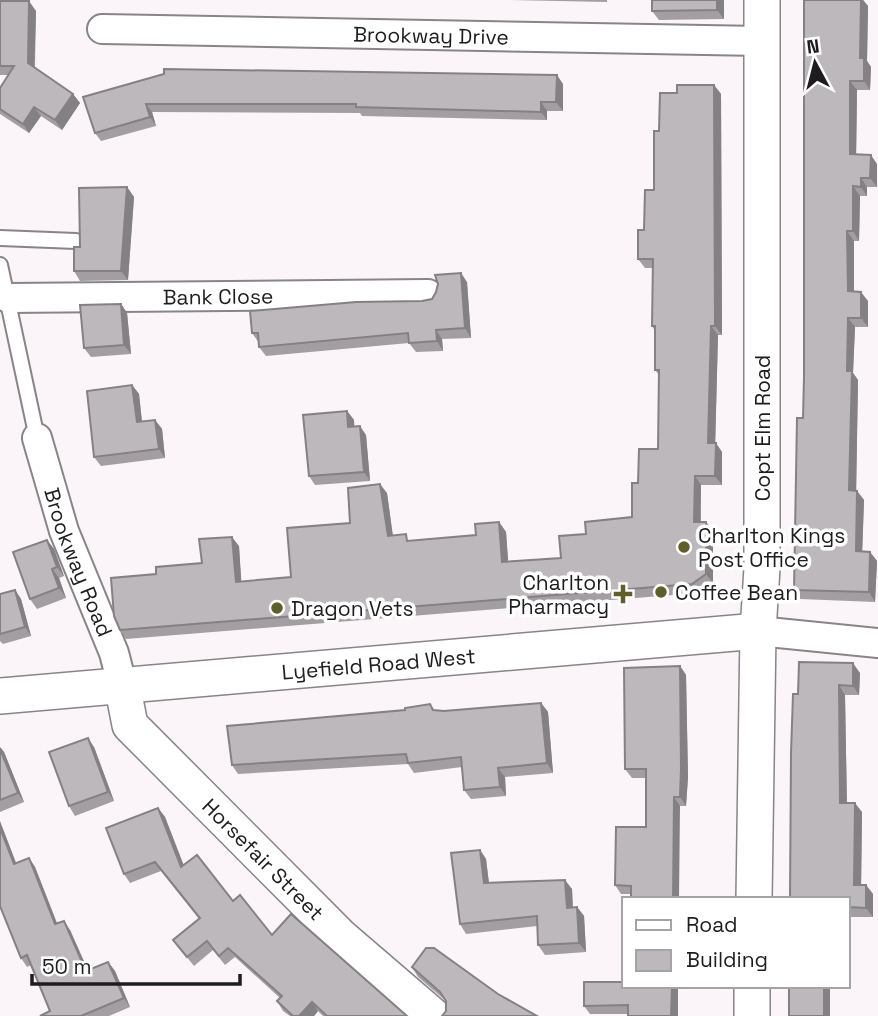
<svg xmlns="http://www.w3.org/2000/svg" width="878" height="1016" font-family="'Space Grotesk',sans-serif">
<rect width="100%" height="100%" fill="#fbf5fa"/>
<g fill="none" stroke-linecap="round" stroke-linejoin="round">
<g stroke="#898488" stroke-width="18">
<g id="service">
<path d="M0,238l76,3"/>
<path d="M0,265l37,173"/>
</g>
</g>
<g stroke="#898488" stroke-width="32">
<g id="minor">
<path id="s1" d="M102,29l659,12"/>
<path id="s2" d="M8,298l420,-4"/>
<path id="s3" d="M37,438l27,93 50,122 8,31"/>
<path d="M758,631l120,12"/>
</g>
</g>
<g stroke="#898488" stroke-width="38">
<g id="tertiary">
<path id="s4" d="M122,684l8,41 211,212 92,79"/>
<path id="s5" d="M0,696l758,-65"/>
<path d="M754,899l4,-268 4,-63v-568"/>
<path d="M752,1016v-30"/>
</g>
</g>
<use href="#service" stroke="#fff" stroke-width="14"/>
<use href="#minor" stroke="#fff" stroke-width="28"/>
<use href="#tertiary" stroke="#fff" stroke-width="35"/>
</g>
<g fill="#a39ea2">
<path d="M510,0h97v2z"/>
<path d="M652,0h72v19l-65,1 -7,-9z"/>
<path d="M804,0h59l5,6 -1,55 4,6 -1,23h-13l-1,65 21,9v23h-10v9h-7l-1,45h-5v51l14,9v26h-13l-2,46 5,7 -2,111h1l7,9 -2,51 8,1 7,9 -2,41 -75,-3 -6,-9 9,-172 1,-41z"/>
<path d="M0,1l36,10 -1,57 38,26 7,9 -18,27 -21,-14 -12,17 -29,-19v-26l8,-13h-8z"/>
<path d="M563,84v27h-16v9l-185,-4 -2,-3 -208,-1 4,14 -55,15 -6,-8 -12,-36z"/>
<path d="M714,85l7,9 1,241h-4l-3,108 7,9v33h-21v37l12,9v52l-15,10 -572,46 -6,-9 36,-56 46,-11 37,-17 2,36 50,-5 59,-54 37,-30 6,43 18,5 65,-6 23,-13 7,10 2,30 53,-4 25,-24 46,-17 6,-34 20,-34 1,-74 -4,-5v-39l-3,-5v-58h-7l-7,-9 16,-69 5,-59 18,-38z"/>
<path d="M127,187l7,10 -6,83 -48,1 -6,-10 6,-24z"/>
<path d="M467,282l4,56 -29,1 1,12 -27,1 -7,-9 -143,13 -7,-9v-4l-7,-10 180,-34 4,-7 2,-8z"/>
<path d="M121,304l6,9 4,41 -40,3 -7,-9z"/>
<path d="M132,385l7,9 3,28 13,-2 7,9 3,29 -64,8 -7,-9z"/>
<path d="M347,411l7,9v7l12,8 4,46 -55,4 -6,-9z"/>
<path d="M47,540l7,9 10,27 -5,2 7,20 -29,11 -7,-10z"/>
<path d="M15,590l6,9 10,37 -28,8 -3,-3v-47z"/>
<path d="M680,666l6,9 2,102 -2,29h-6l-49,88h-10l-6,-9 31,-58v-49h-14l-7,-9z"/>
<path d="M860,673l-1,22h-14l2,108 15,9 -1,73h5l7,9v23h-25v-18l-50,-205z"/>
<path d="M541,703l7,9 5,61 -48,4 1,19 -35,3 -7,-9 -2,-23 -48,6 -6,-9 -170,10 -6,-9 202,-55 10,1z"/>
<path d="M0,747l4,5 20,50 -24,10z"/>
<path d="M94,747l20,54 -39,15 -6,-10z"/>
<path d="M158,808l7,9 18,48 50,36 39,34 135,81h-84l-5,-5 -4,5h-24l-7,-5 -6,-10 3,-3 -45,-41 -10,8 -12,-15 -19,16 -21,-26 26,-21 -38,-48 -31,12 -6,-9z"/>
<path d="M480,850l6,9 3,24 83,6 1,18h4l7,9 2,36 -41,3 -7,-10 -1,-19 -71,8 -6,-10z"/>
<path d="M29,858l6,9 22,56 13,7 18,40 20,-8 7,9 15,36 -21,9h-69l10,-5 -19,-46 -4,2 -6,-9 -5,-95z"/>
<path d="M412,967l86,27 -52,17v-10l-28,-24z"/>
<path d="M678,986v30h-50v-2h-38l-6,-8z"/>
</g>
<g fill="#848184">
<path d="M717,0h7v19l-7,-9z"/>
<path d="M861,0h2l5,6 -1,55 4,6 -1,23 -6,-9 -4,-23z"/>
<path d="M29,1l7,10 -2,62 -6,-10z"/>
<path d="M557,75l6,9v27l-7,-9z"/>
<path d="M850,81l7,9 -1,74 -6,-10z"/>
<path d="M714,85l7,9 1,241 -7,-9z"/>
<path d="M73,94l7,9 -18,27 -7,-10z"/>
<path d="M541,102l6,9v9l-6,-8z"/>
<path d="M146,104l6,8 4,14 -6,-9z"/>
<path d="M34,107l7,9 -12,17 -6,-9z"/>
<path d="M871,155l6,9v23l-7,-9z"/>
<path d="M861,178l6,9v9l-6,-9z"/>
<path d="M853,186l7,10 -1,45 -6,-10z"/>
<path d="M127,187l7,10 -6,83 -7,-9z"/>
<path d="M847,231l7,10v60l-6,-10z"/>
<path d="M461,273l6,9 4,56 -6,-10z"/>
<path d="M861,292l7,9v26l-7,-9z"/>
<path d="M121,304l6,9 4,41 -7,-9z"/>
<path d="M848,318l7,9 -2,46 5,7 -2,120 -7,-10 -2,-119z"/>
<path d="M711,326l7,9 -3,117 -7,-9z"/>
<path d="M436,330l6,9 1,12 -6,-10z"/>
<path d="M132,385l7,9 4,38 -6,-10z"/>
<path d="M347,411l7,9 1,17 -7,-10z"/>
<path d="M155,420l7,9 3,29 -6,-9z"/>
<path d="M360,426l6,9 4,46 -6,-9z"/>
<path d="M716,443l6,9v33l-7,-9z"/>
<path d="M695,476l6,9 -1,46 -6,-9z"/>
<path d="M380,484l7,9 7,52 -6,-9z"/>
<path d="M857,491l7,9 -2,60 -6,-9z"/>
<path d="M499,522l7,10 3,40 -7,-10z"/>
<path d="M706,522l7,9v52l-7,-9z"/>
<path d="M232,537l7,9 3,45 -6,-9z"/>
<path d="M47,540l7,9 10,27 -7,-9z"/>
<path d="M870,552l7,9 -2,41 -6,-10z"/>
<path d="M52,569l7,9 7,20 -7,-10z"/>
<path d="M15,590l6,9 10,37 -6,-9z"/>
<path d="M853,663l7,10 -1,22 -6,-9z"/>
<path d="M680,666l6,9 2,102 -2,29 -6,-9z"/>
<path d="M839,685l6,10 2,117 -7,-9z"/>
<path d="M541,703l7,9 5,61 -6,-10z"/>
<path d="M88,738l6,9 20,54 -6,-9z"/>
<path d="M0,747l4,5 20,50 -6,-9z"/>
<path d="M498,768l7,9 1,19 -6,-9z"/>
<path d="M674,797l6,9 -1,93h-6z"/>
<path d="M855,803l7,9 -1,82 -7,-9z"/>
<path d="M158,808l7,9 23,59 -7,-9z"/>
<path d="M0,821l20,52 -6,-9 -14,-36z"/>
<path d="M480,850l6,9 4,34 -6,-10z"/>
<path d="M29,858l6,9 26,67 -6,-10z"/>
<path d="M565,880l7,9 1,28 -6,-9z"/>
<path d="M866,885l7,9v23l-7,-9z"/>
<path d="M577,907l7,9 2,36 -7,-9z"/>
<path d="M64,921l6,9 22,50 -6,-9z"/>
<path d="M108,962l7,9 15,36 -6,-9z"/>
<path d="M672,986h6v30h-7z"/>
<rect x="824" y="986" width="6" height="30"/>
<path d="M312,1002l6,9 -4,5h-15z"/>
</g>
<g fill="#bdb8bc" stroke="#848184" stroke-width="2">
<path d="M652,0h65v10l-65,1z"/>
<path d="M804,0h57l-1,58h4v23h-14v73l21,1 -1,23h-9v9l-8,-1v45h-6l1,60 13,1v26h-13l-1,53h5l-3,119 8,1 -1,60 14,1 -1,40 -75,-2 3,-172h6l1,-41z"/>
<path d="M0,1h29l-1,62 45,31 -18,26 -21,-13 -11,17 -23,-15v-21l14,-22h-14z"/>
<path d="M164,69l393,6 -1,27h-15v10l-185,-5v-3h-210l4,13 -55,16 -12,-36 81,-23z"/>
<path d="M677,85h37l1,241h-4l-3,117h8l-1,33h-20l-1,46h12v52l-14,10 -572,46 -6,-14 -3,-38 45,-4v-7l46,-4 -3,-24 33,-2 4,45 55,-5 -4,-49 63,-5 -2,-35 32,-4 8,52 18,-2 1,7 69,-6 -1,-11 24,-2 3,40 59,-4 -2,-22 27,-2 -1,-12 47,-5v-34h6l1,-34h19l1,-79h-4v-44h-3l1,-67h-15v-29h6l1,-40h9v-59h5l1,-38h17z"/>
<path d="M127,187l-6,84h-47v-24h6l-1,-59z"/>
<path d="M461,273l4,55 -29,2 1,11 -28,2 -1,-10 -149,14 -1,-14h-6l-2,-22 106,-9 66,-1 10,-2 4,-7 2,-8 -3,-9z"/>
<path d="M121,304l3,41 -40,3 -4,-43z"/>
<path d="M132,385l5,37 18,-2 4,29 -65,8 -7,-66z"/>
<path d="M347,411l1,16 12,-1 4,46 -55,4 -6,-61z"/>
<path d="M47,540l10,27 -5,2 7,19 -29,11 -17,-47z"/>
<path d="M15,590l10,37 -25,7v-40z"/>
<path d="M799,662l54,1v23l-14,-1 1,118h15l-1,82h12v23l-18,-1v-8h-58l1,-146 2,-59h5z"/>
<path d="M680,666l1,102 -1,29h-6l-1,102h-42v-13l-16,-1 1,-58h30v-58h-21l-1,-101z"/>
<path d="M541,703l6,60 -49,5 2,19 -36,3 -3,-33 -53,6 -2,-9 -174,11 -5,-39 178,-16v-2l25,-4 3,6 11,1z"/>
<path d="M88,738l20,54 -39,14 -20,-54z"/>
<path d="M0,749l18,44 -18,7z"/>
<path d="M158,808l23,59 16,-12 36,46 7,-6 32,40 19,-21 116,102h-80l-15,-14 -13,14h-6l-16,-15 5,-5 -54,-48 -9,8 -12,-15 -20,16 -14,-17 27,-22 -45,-56 -31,12 -18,-46z"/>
<path d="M0,828l14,36 15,-6 26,66 9,-3 22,50 22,-9 16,36 -43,18h-41l10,-5 -23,-56 -6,3 -21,-52z"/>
<path d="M480,850l4,33 81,-3 2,28 10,-1 2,36 -41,2 -1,-29 -77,8 -9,-71z"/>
<path d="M426,948h8l64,46 39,22h-95l4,-5v-10l-6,-9 -28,-25z"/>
<path d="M584,982h40v4h48l-1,30h-43v-11l-44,1z"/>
<rect x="789" y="986" width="35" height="30"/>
</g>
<g fill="#605f2c" stroke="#fff" stroke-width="2.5">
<circle cx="684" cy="547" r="7"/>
<circle cx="661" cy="592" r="7"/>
<path d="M619.5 583.5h7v7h7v7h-7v7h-7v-7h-7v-7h7z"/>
<circle cx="277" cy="608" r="7"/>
</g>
<g text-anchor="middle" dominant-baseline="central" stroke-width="7" stroke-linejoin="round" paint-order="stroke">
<g font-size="21" fill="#1e1c1e" stroke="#fff">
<text stroke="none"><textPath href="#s1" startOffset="329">Brookway Drive</textPath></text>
<text stroke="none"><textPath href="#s2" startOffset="210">Bank Close</textPath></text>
<text transform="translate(762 428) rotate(-90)">Copt Elm Road</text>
<text stroke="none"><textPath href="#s3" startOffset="131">Brookway Road</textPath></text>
<text stroke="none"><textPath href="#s5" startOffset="380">Lyefield Road West</textPath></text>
<text stroke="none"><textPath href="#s4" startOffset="231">Horsefair Street</textPath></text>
</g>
<g font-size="21" fill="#1e1c1e" stroke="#fff" text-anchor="start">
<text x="698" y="535">Charlton Kings<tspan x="698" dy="24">Post Office</tspan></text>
<text x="609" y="582" text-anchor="end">Charlton<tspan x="609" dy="24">Pharmacy</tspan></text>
<text x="675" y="592">Coffee Bean</text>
<text x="291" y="608">Dragon Vets</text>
</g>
</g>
<rect x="622" y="897" width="228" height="91" fill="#ffffff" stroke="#a5a4a5" stroke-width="2"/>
<rect x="636" y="920" width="35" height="10" fill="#ffffff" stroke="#a5a4a5" stroke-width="2"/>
<text x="686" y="932" font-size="21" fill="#1e1c1e">Road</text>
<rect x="636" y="950" width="35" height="21" fill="#bdb8bc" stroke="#a5a4a5" stroke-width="2"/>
<text x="686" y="967" font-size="21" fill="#1e1c1e">Building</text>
<g transform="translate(815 63) rotate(353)" stroke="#ffffff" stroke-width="5" paint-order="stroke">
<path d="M0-5L12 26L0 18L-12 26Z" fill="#1e1c1e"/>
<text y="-10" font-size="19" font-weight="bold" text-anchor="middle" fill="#1e1c1e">N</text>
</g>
<path d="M32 974v10h208v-10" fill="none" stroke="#1e1c1e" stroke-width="3.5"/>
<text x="42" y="974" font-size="21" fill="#1e1c1e" stroke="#ffffff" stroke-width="5" paint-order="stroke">50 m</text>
</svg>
